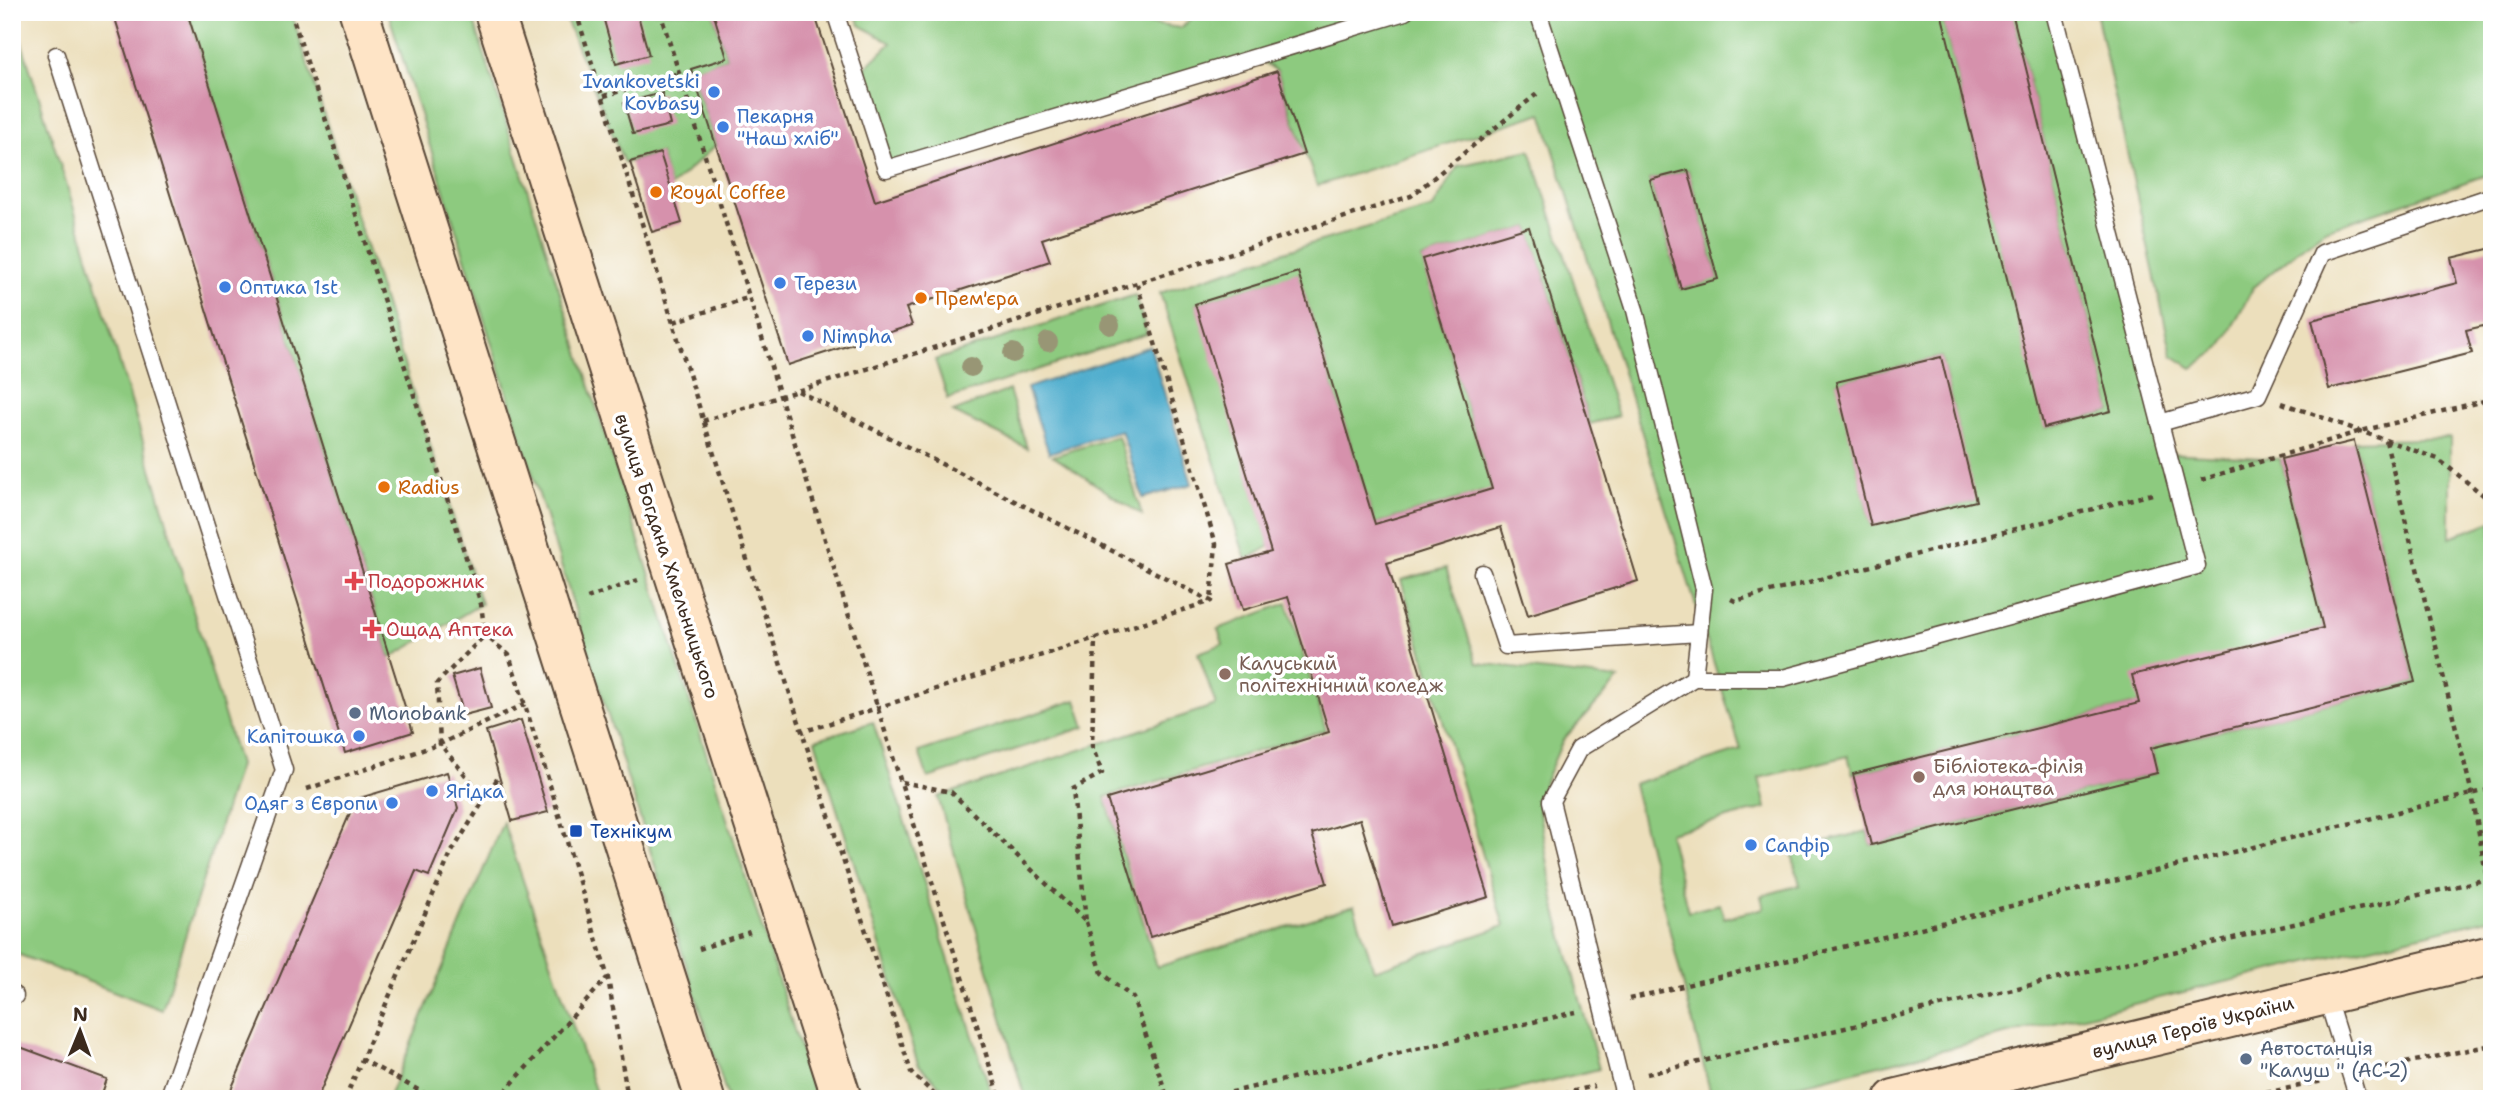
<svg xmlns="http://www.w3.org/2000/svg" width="2504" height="1111" font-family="'Shantell Sans',sans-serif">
<rect width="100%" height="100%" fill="#fff"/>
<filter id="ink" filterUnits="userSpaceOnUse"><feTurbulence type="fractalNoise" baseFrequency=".0143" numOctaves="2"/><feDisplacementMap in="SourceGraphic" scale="14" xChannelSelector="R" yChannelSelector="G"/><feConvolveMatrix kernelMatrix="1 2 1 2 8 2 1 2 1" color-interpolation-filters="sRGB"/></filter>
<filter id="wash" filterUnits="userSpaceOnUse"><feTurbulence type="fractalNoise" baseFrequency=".00686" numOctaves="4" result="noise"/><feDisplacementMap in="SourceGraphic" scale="28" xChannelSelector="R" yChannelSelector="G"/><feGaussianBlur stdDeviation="1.57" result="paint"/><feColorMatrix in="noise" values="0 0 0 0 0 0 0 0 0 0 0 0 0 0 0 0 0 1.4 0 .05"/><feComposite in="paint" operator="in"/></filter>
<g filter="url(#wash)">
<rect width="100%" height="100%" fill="#ecdfbc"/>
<g fill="#8dca7f" stroke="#647a4e" stroke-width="2" fill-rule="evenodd">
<path d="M12,12l60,190 167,563 -77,245 -150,-58z"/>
<path d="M187,12h104l190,592 -91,54z"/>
<path d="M388,12h83l345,1087h-88z"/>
<path d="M557,12h156l14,46 -36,12 25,75 -46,42 -10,-34 -36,10 -57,-141z"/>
<path d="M854,12h243l2,5 82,11 13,-12 -5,-4h752l104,416 66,-17 -99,-399h42l114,441 113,6 42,169 -184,75 -286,71 -5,-18 -89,22 7,30 -97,25 19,79 32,-8 4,14 40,-10 -3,-12 39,-11 -9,-35 76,-19 4,14 286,-72 -6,-25 264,-66 -61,-241 96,-3v99l42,-15v396l-754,181h-26l-79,-315 108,-34 -199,-637 -225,73 -40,-115 -22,-14 -369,112 -30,-92 35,-34 -31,-18zM1688,170l30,108 -37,11 -31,-109zM1941,357l34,144 -104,24 -34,-143z"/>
<path d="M2096,12h248l4,12 51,-12h93v161l-167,57 -22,16 -50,42 -32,60 -29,20 -20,-13z"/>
<path d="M1530,150l88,266 -28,8 -61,-197 -107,32 70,230 -117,35 -77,-251 -102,31 74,242 -24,14 -86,-267 130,-43 143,-42 25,-42z"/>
<path d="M1135,295l12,39 -199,65 -13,-39z"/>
<path d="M1009,390l18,58 -74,-36z"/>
<path d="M1118,436l24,79 -89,-59z"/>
<path d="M1446,568l31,95 142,16 -56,61 -26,60 19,111 43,158 -123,30h-447l-6,-8 -85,-294 278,-92 -18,-52 25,-9 -5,-15 69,-26 39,127 -221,67 52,170 197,-61 20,64 130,-44 -103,-346z"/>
<path d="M1076,700l9,27 -157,51 -9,-26z"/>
<path d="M873,722l120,377h-40l-35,-35 -103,-324z"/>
<path d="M503,822l95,277h-210z"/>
</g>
<path fill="#4fadcd" stroke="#456c76" stroke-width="2" d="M1150,346l42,138 -49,14 -22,-68 -72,23 -22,-65z"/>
<g id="blocks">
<g fill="#d691ac">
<path d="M113,12h74l226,720 -68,21z"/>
<path d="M637,12l12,43 -33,9 -14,-51z"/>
<path d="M713,12h101l61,189 402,-130 27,83 -262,85 8,22 -144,47 6,17 -124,40 -97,-296 36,-11z"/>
<path d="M1941,12h71l99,399 -67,17z"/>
<path d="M662,93l8,32 -37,9 -9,-31z"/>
<path d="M660,153l22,70 -30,9 -22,-70z"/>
<path d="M1688,170l30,109 -37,10 -31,-109z"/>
<path d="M1529,227l109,354 -110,34 -27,-88 -114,36 102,334 -97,29 -32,-107 -48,15 15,49 -177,54 -43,-138 222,-67 -41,-135 -45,13 -14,-46 42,-12 -76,-248 103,-32 77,252 117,-35 -70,-230z"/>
<path d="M2492,248v76l-26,6 6,23 -143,36 -17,-69 145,-37 -6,-25z"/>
<path d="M1941,357l35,144 -105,25 -35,-144z"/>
<path d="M2354,441l61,241 -264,66 6,25 -286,72 -18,-71 286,-71 -7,-28 191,-47 -42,-169z"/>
<path d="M480,668l11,40 -27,7 -12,-39z"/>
<path d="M521,720l27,92 -36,9 -26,-90z"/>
<path d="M447,772l11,36 -29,68 -13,-5 -99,228h-90l129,-300z"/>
<path d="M12,1044l95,35 -7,20h-88z"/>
</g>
</g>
</g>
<g filter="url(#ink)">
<use href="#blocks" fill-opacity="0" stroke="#564536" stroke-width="2"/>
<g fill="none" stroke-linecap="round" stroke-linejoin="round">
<g stroke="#564536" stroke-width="19">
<g id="lane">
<path d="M835,12l51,157 519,-157"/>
<path d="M1538,12l97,298 69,279 -10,89"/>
<path d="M56,55l228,715 -116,329"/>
<path d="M2160,423l98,-28 64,-142 170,-57"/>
<path d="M1482,573l24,73 193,-13"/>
<path d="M12,994l3,2"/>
<path d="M2326,995l32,104"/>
<path d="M1625,1099l-74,-298 28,-52 115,-71h89l414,-112 -143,-554"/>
</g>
</g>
<g stroke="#564536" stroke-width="42">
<g id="secondary">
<path d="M359,12l346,1087"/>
<path d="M494,12l348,1087"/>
<path d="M1894,1099l598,-144"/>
</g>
</g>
<g stroke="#564536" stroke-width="4.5" stroke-dasharray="5 5" stroke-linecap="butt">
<path d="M291,12l190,592 4,31 24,20 34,107 65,216 20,121"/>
<path d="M576,12l166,532 169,528 28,27"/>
<path d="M660,12l340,1087"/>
<path d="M604,96l75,-23"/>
<path d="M1137,284l79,260 -5,57"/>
<path d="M674,322l76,-25"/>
<path d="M798,391l413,210 -409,131"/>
<path d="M2282,403l156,56 54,43"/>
<path d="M703,421l708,-225 127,-103"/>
<path d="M2386,441l86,353 15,85"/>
<path d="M2201,480l160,-49 131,-32"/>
<path d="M2485,551l7,-2"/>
<path d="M587,598l51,-18"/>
<path d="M1731,599l4,2 417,-107"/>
<path d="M902,782l49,10 135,130 -13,-133 29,-16 -10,-27 3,-108"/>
<path d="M307,789l133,-45 -3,-61 48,-48"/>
<path d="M485,799l-45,-55 85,-40"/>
<path d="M1086,922l16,51 31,25 35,101"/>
<path d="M699,949l51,-17"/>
<path d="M1629,999l863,-210"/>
<path d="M361,1059l74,40"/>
<path d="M2376,1069l116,-24"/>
<path d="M1647,1074l845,-196"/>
<path d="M345,1099l106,-246 48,-77"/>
<path d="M498,1099l109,-121"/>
<path d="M1202,1099l374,-87"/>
<path d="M1544,1099l50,-13"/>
<path d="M2237,1099l86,-18"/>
</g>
<use href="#lane" stroke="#fff" stroke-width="16"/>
<use href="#secondary" stroke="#fee4c6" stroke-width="38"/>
</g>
<g fill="#989675">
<circle cx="1110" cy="325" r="10"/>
<circle cx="1048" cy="342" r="10"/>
<circle cx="1013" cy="353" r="10"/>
<circle cx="971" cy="367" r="10"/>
</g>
</g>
<g fill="#3f7fe0" stroke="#fff" stroke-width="2.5">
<circle cx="714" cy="92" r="7"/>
<circle cx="723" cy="127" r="7"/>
<circle cx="780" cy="283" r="7"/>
<circle cx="225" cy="287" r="7"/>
<circle cx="808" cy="336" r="7"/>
<circle cx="359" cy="736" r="7"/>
<circle cx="432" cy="791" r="7"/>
<circle cx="392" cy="803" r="7"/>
<circle cx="1751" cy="845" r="7"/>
</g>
<g fill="#e8710a" stroke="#fff" stroke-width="2.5">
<circle cx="656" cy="192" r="7"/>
<circle cx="921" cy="298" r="7"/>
<circle cx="384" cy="487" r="7"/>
</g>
<g fill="#e0444e" stroke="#fff" stroke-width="2.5">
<path d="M350.5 570.5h7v7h7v7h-7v7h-7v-7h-7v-7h7z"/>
<path d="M368.5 618.5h7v7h7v7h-7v7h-7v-7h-7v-7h7z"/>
</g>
<g fill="#8d6e63" stroke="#fff" stroke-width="2.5">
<circle cx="1225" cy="674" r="7"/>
<circle cx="1919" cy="777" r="7"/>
</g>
<g fill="#5c6f8a" stroke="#fff" stroke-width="2.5">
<circle cx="355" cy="713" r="7"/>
<circle cx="2246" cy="1059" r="7"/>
</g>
<rect fill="#1a4fb4" stroke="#fff" stroke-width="2.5" x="569" y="824" width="14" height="14" rx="3.5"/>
<g text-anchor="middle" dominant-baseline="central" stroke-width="7" stroke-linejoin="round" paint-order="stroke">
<g font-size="19" fill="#366cbe" stroke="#fff" text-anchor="start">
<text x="700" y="81" text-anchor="end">Ivankovetski<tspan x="700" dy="22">Kovbasy</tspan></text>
<text x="737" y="116">Пекарня<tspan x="737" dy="22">"Наш хліб"</tspan></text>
<text x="794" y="283">Терези</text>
<text x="239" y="287">Оптика 1st</text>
<text x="822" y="336">Nimpha</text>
<text x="345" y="736" text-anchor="end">Капітошка</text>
<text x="446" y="791">Ягідка</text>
<text x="378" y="803" text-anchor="end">Одяг з Європи</text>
<text x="1765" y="845">Сапфір</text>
</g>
<g font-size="19" fill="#c56008" stroke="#fff" text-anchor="start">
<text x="670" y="192">Royal Coffee</text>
<text x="935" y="298">Прем'єра</text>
<text x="398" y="487">Radius</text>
</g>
<g font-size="19" fill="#3b2a1e" stroke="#fff">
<text transform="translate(667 556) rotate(72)">вулиця Богдана Хмельницького</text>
<text transform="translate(2193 1027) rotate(-14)">вулиця Героїв України</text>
</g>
<g font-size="19" fill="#be3a42" stroke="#fff" text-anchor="start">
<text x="368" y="581">Подорожник</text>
<text x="386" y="629">Ощад Аптека</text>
</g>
<g font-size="19" fill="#785e54" stroke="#fff" text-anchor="start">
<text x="1239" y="663">Калуський<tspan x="1239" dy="22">політехнічний коледж</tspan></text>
<text x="1933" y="766">Бібліотека-філія<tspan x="1933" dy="22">для юнацтва</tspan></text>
</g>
<g font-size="19" fill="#4e5e75" stroke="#fff" text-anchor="start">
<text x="369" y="713">Monobank</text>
<text x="2260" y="1048">Автостанція<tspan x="2260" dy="22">"Калуш " (АС-2)</tspan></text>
</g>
<g font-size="19" fill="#164399" stroke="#fff" text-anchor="start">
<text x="590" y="831">Технікум</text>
</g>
</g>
<rect width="2504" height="1111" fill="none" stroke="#fff" stroke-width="42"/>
<g transform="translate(80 1031) rotate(1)" stroke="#ffffff" stroke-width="5" paint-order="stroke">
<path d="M0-5L12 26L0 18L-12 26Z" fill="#3b2a1e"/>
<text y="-10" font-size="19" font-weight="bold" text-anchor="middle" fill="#3b2a1e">N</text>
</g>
</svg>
